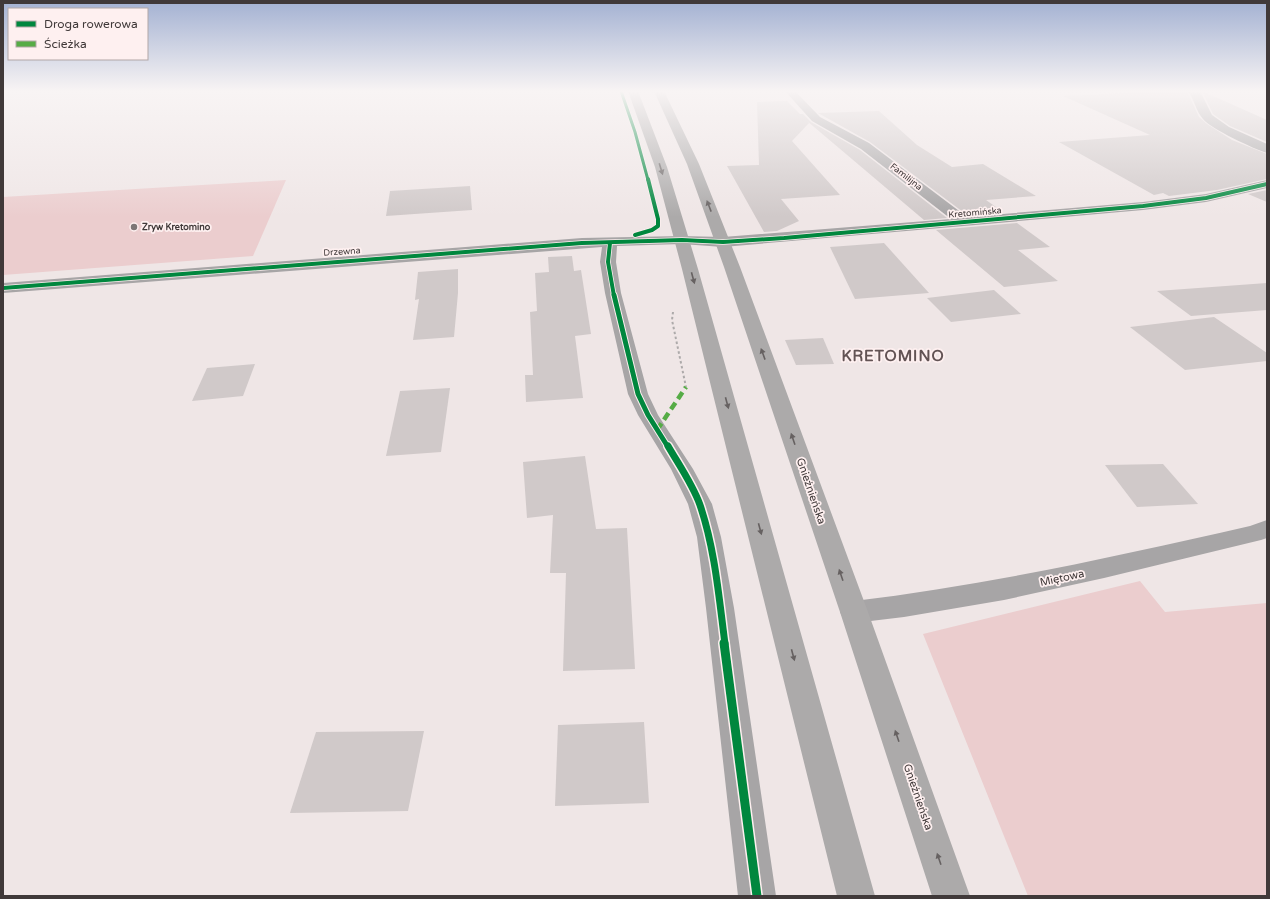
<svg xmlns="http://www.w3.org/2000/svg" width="1270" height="899" font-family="'Varela Round',sans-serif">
<rect width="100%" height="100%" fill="#efe6e6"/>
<g fill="#ebcdce">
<path d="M286,180l-33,76 -250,19v-78z"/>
<path d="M1140,581l25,31 102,-9v293h-239l-105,-262z"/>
</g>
<g fill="#d0c9c9">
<path d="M1145,91h42l12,26 8,7 25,16 35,14v25l-50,11 -48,6 -6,-3 -9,2 -95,-53 91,-7 -87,-39 82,-4z"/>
<path d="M1202,91l65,29v22l-37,-16 -17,-12z"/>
<path d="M787,101l13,13h3l8,8 49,28 87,68 -23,2 -117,-99 2,2 -17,18 48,54 -59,4 18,22 -22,10 -13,1 -37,-66 32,-1 -2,-63z"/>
<path d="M879,111l38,34 35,22 31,-3 53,32 -50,4 17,12 -36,3 -97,-73 -52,-29z"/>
<path d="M470,186l2,24 -86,6 4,-25z"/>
<path d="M1267,190v12l-19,-8z"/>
<path d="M1017,223l33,24 -32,3 40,31 -54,6 -68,-57z"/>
<path d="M884,243l45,50 -74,6 -25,-52z"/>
<path d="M572,256l2,15 7,-1 10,64 -16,2 8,62 -57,4 -1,-27h8l-3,-63 7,-1 -2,-38 14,-1 -1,-15z"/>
<path d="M458,269v24l-4,44 -41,3 6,-41 -4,1 3,-28z"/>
<path d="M1267,283v27l-76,6 -34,-25z"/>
<path d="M994,290l27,24 -70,8 -24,-24z"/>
<path d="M1214,317l53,36v8l-82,9 -55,-43z"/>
<path d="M823,338l11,26 -38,1 -11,-25z"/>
<path d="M255,364l-12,32 -51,5 15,-33z"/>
<path d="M450,388l-9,64 -55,4 14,-65z"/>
<path d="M585,456l11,73 31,-1 8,141 -72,2 3,-98h-16l3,-58 -26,3 -4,-56z"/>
<path d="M1163,464l35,40 -61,3 -32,-42z"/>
<path d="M644,722l5,81 -94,3 3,-81z"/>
<path d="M424,731l-16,80 -118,2 26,-81z"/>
</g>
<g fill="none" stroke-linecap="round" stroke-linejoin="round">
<path stroke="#adaaaa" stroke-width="2" stroke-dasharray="2.5 2.5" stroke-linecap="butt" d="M673,312l-1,8 14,67"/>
<g fill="#a7a5a6" fill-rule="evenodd">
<path d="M785,91h10l25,26 49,26 98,74 176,-15 63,-8 61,-14v8l-61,14 -63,8 -179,16 -241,21 -41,-3 -65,2 -1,16 5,31 27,101 10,21 35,54 19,35 9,33 13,71 42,288h-38l-32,-288 -9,-71 -9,-33 -17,-35 -33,-54 -10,-21 -23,-101 -5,-31 2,-15 -599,46v-10l579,-45 100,-2 41,1 228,-18 -90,-70 -49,-28z"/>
<path d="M1188,91h12l12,24 17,12 38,17v9c-13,-4 -56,-24 -64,-34 -7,-8 -9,-20 -15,-28z"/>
<path d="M1267,520v18l-6,2 -157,38 -100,22 -100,17 -50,6 -10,-3 -4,-8 4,-8 10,-3c134,-16 264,-45 396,-75z"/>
</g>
<g fill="#acaaaa" fill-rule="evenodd">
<path d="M628,91h10l29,76 31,102 177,627h-38l-155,-627 -27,-102z"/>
<path d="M654,91h10l35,73 41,103 128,345 102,284h-38l-92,-284 -116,-345 -37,-103z"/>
</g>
<path stroke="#56ac46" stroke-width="4.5" stroke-dasharray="8 4.5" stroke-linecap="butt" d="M657,430l29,-43"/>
<g stroke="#fef0f0" stroke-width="4.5">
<path id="cycleway-far4" d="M621,91l14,41 13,48"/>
</g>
<g stroke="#fef0f0" stroke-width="5.5">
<g id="cycleway-far3">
<path d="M635,235l17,-5 6,-4v-7l-10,-40"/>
<path d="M610,243l-2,19 6,34"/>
<path d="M3,288l579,-45 100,-3 41,2 61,-4 359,-32 63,-8 61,-14"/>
</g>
</g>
<g stroke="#fef0f0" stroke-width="7">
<path id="cycleway-far2" d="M614,295l24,99 10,21 20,32"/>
</g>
<g stroke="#fef0f0" stroke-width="10">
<path id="cycleway-far1" d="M668,446c11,19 25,39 32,59 15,44 19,93 25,139"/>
</g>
<g stroke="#fef0f0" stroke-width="12">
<path id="cycleway" d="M724,643l33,253"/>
</g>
<use href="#cycleway-far4" stroke="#00873e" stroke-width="3"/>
<use href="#cycleway-far3" stroke="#00873e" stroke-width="4"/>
<use href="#cycleway-far2" stroke="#00873e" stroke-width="5"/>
<use href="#cycleway-far1" stroke="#00873e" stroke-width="7"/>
<use href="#cycleway" stroke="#00873e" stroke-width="9"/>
</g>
<defs><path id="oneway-solid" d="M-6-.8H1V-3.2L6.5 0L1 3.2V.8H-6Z"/></defs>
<g fill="#666161">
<use href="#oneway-solid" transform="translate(661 169) rotate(73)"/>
<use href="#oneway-solid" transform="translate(709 206) rotate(-111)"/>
<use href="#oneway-solid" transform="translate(693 278) rotate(75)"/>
<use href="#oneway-solid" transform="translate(763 354) rotate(-110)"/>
<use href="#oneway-solid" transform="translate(727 403) rotate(75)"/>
<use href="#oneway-solid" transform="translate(793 439) rotate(-109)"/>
<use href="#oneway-solid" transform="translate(760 529) rotate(75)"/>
<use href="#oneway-solid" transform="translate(841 575) rotate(-109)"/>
<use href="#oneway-solid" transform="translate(793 655) rotate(75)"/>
<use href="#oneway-solid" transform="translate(897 736) rotate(-109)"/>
<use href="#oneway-solid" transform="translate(939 859) rotate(-109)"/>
</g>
<linearGradient id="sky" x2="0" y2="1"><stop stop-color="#a3b1d2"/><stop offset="0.42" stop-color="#f8f4f4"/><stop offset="1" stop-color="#f8f4f4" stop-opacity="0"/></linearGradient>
<rect width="1270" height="217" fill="url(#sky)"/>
<circle fill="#7d7676" stroke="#fef0f0" stroke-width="1.5" cx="134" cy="227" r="4"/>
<g text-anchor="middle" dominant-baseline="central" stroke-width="3.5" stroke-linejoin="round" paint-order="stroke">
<g font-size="9" fill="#403939" stroke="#fef0f0">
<text transform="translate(906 177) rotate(38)">Familijna</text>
<text transform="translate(975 213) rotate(-5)">Kretomińska</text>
<text transform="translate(342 252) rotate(-4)">Drzewna</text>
</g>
<g font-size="9" font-weight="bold" fill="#403939" stroke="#fef0f0" text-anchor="start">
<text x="142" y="227">Zryw Kretomino</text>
</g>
<g font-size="11" fill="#403939" stroke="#fef0f0">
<text transform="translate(811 491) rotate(71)">Gnieźnieńska</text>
<text transform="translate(1062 578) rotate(-12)">Miętowa</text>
<text transform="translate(918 797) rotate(71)">Gnieźnieńska</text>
</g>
<g font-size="15" font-weight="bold" letter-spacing="1" fill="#625354" stroke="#fef0f0">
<text x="893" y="356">KRETOMINO</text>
</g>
</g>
<rect width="1270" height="899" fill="none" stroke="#403939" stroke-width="8"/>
<rect x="8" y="8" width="140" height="52" fill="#fef0f0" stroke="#b2a7a7"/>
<rect x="16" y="21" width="20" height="6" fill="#00873e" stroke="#b2a7a7"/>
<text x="44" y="28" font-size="12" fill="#403939">Droga rowerowa</text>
<rect x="16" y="41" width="20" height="6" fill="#56ac46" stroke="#b2a7a7"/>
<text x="44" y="48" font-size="12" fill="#403939">Ścieżka</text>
</svg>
